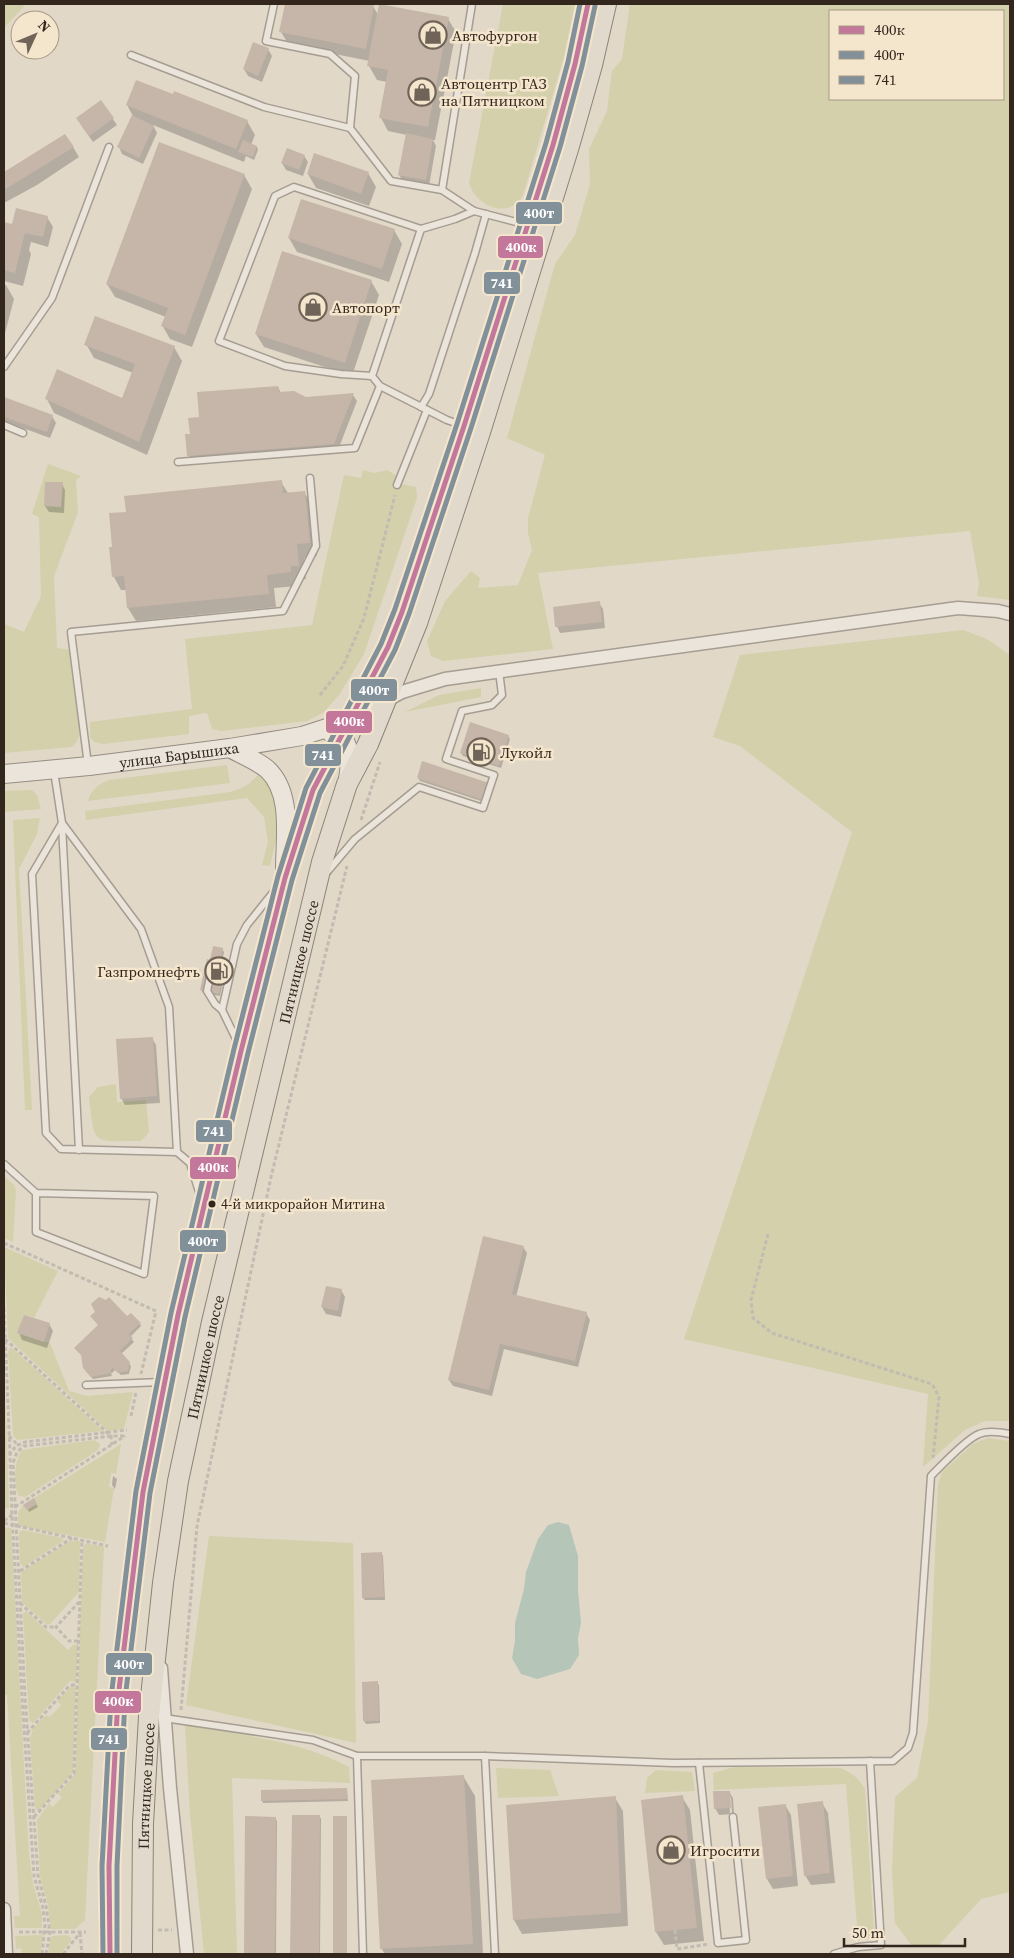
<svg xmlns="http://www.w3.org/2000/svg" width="1014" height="1958" font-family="'Source Serif 4',serif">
<rect width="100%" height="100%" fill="#e2d8c8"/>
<g fill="#d3d0ab" fill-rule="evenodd">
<path d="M4,4h22l-22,24z"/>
<path d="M503,4h72l-11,53 -41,138c-14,25 -47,12 -54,-12z"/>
<path d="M630,4h380v596l-33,-4 2,-13 -9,-52 -432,42 15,76 -110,12 -12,-5 -4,-15 18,-40 26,-30 9,7 -2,10 40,-3 14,-35 -4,-17v-15l17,-63 -38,-17 48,-174 20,-29 15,-51 -1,-35 18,-38 5,-40 10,-12zM830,11h173v88h-173z"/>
<path d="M48,464l33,12 -5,4 2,32 -24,64 3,72 14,2 10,76 -3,14 -6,7 -68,6v-129l20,8 17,-36 -2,-79 -7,-3z"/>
<path d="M363,470l12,3 12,-3 10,6 4,8 15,3 1,11 -53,156 -25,41 -15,17 -17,9 -86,10 -9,-2 -5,-16 -18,3v18l-86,10 -9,-2 -4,-5v-15l102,-13 -7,-70 127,-14 32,-150 17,3z"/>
<path d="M963,630l24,9 23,16v766h-25l-20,9 -42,37 5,-73 -244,-55 168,-507 -112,-86 -27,-9 27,-82z"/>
<path d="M481,688v9l-76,15 34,-17z"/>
<path d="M227,765l3,18 -142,18c3,-12 11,-17 21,-21z"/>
<path d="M261,770l7,7 13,41 -11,48 -8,-1 6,-23 -4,-25 -17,-19 -161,22 -1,-9 145,-19c14,-4 23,-9 31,-22z"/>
<path d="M32,790l5,5 4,14 -37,3v-21z"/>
<path d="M40,818l-3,16 -18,35 13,241h-7l-12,-290z"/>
<path d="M116,1084l1,18 29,-2 3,32 -8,9c-50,0 -46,6 -52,-44l9,-10z"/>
<path d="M4,1176l10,9 2,5 -3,52 -9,-4z"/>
<path d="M4,1247l54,24 -24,47 -10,-3 -6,18 32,10 19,48 18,5 46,-4 -9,37 -16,2 -100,-93z"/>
<path d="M11,1347l92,84 -86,9 -4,-5 -5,-84z"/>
<path d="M4,1358l5,149 -5,3z"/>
<path d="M988,1438l22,3v451l-29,7 -43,47h-26l-17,-23 -3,-51 3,-75 22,-19 11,-57 10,-236 4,-13 31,-28z"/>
<path d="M94,1440l6,4 -2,6 -73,47 -6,-1c-6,-10 -5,-37 3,-46z"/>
<path d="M121,1444l-5,30 -5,-1 -2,14 5,1 -9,54 -87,-16v-13l5,-8z"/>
<path d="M4,1528h7l18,326 4,30 9,30v14h-27l-1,-12h6l-13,-221h-3z"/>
<path d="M22,1530l41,8v3l-40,26 -3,-5 -1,-29z"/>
<path d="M209,1536l144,7 3,200 -170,-38z"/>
<path d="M70,1541h10l-1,51 -29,32 -3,1 -25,-23 -1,-30z"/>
<path d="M86,1543l18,4 -19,373 -10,9h-24l-3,-24 -8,-29 -3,-56 12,-16 4,3 9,-10 -4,-3 17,-20 8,-226z"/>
<path d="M26,1611l42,39 5,-5 5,-1 -2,38 -6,-1 -37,42 -4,-3 -6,-106z"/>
<path d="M72,1686l4,2 -3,84 -35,39 -3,-4 -5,-69 3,-9 13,-14 4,2 11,-12 -4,-4z"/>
<path d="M185,1725c55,10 114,15 164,42l1,16 -118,-5 5,176h-33l-14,-139z"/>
<path d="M734,1767l106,1c13,5 18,10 25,21l9,143 -3,5 -13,2 -12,-155 -132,6 -1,-17z"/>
<path d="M496,1768l54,2 9,26 -61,2z"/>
<path d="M656,1770l36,2 3,19 -50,2 2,-15z"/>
<path d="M43,1935l-3,19h-18l-1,-6 -5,1 -1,-13z"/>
<path d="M67,1935l4,3v3l-11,13h-12l2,-14 2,-4z"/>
</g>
<path fill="#b5c6b9" d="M558,1522l11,3 9,31v34l3,33 -3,15 1,17 -9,14 -33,10 -16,-5 -9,-16 3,-17v-18l9,-34 2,-17 12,-33 10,-14z"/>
<g fill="#0003" fill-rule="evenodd">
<path d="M286,4h74l13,2 5,9 70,4 8,13 -21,108h-2l3,6 -7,40 -26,-5 -4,-6 8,-40 -19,-4 -7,-13 6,-36 -10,-2 -8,-14 1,-5 -81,-16 -8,-13z"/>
<path d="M268,49l4,7 -10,26 -14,-6 -4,-7z"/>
<path d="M101,102l16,23 -24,17 -12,-17z"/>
<path d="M127,105l120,16 8,14 -4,10 6,2 1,3 -4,10 -8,-4 -2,6 -91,-37 4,8 -14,31 -21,-10 -3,-7 14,-31z"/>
<path d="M73,147l6,10 -42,28 -33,18v-30l24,-14z"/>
<path d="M304,156l4,6 -5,14 -17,-6 -4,-7z"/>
<path d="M368,173l8,14 -7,19 -53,-18 -8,-14z"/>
<path d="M244,175l8,14 -60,158 -22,-8 -8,-14 4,-8 -51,-20 -8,-13z"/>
<path d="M47,217l6,10 -5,20 -17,-5 -2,8 2,4 -8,32 -19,-5v-58l9,3z"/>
<path d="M394,230l8,14 -13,38 -92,-30 -8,-14z"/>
<path d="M371,281l8,14 -27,81 -88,-29 -8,-13z"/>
<path d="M4,285h2l8,14 -10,38z"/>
<path d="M86,344l88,3 8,14 -35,94 -93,-42 -7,-14 76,1 10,-27 -39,-15z"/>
<path d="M278,387l3,6 25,5 47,-3 4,6 -19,49 -146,12 -3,-6 11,-38z"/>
<path d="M4,399l48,17 4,7 -6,15 -46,-17z"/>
<path d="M281,482l7,11 16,-1 8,13 5,51 -13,2 2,21 -8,1v6l-24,2 2,19 -140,14 -8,-13 -1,-18h-6l-7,-13v-29l13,-35z"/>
<path d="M62,484l3,6 -1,23 -15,-1 -4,-6z"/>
<path d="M599,603l4,6 2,19 -45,5 -3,-7z"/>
<path d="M508,736l2,3 -9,29 -38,-12 -2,-3z"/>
<path d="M418,778l70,6 -4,18 -64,-21z"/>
<path d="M222,949l2,3 -2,11 4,4 -6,29 -17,-3 -2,-3 10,-29z"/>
<path d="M152,1038l4,7 4,58 -35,2 -4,-7z"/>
<path d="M523,1247l4,6 -11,44 70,16 4,7 -12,47 -74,-18 -12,47 -39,-10 -4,-6z"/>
<path d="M341,1290l4,7 -4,20 -15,-3 -4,-7z"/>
<path d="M127,1318l13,6 1,2 -11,11 4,5 -13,12 10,12 -2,8 -8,1 -6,-5 -4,4 1,2 -19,3 -7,-8z"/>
<path d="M49,1324l4,7 -6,17 -25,-8 -3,-7z"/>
<path d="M113,1476l4,3 -2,10 -3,-4z"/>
<path d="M34,1500l4,7 -9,5 -4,-7z"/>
<path d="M382,1554l1,2 2,44h-20l-2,-2z"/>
<path d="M377,1683l2,2 1,38 -14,1 -2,-3z"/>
<path d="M463,1776l12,20 8,158h-98l-4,-6z"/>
<path d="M346,1789l2,12 -85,2 -1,-3z"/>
<path d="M729,1792l4,6 1,16 -15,1 -4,-7zM729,1797h2l1,17h-2z"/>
<path d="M682,1797l8,13 14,131 -40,4 -8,-13z"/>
<path d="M615,1798l8,13 5,115 -106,8 -8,-14 -6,-114z"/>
<path d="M822,1803l6,10 7,70 -24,2 -6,-10z"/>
<path d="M785,1805l6,10 7,71 -25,3 -6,-10z"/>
<path d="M293,1816l27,1 1,2 -1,135h-29z"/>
<path d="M334,1817h12l1,3v134h-12z"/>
<path d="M247,1818h28l2,3 -1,133h-30z"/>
</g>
<g fill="#c5b6a9">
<path d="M285,4h81l8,1 -8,44 -87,-17z"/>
<path d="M379,4l70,13 -21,110 -49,-9 9,-48 -21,-4z"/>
<path d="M253,42l16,6 -11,28 -15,-7z"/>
<path d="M136,80l37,14 1,-3 74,29 -12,29 -110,-44z"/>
<path d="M101,100l13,18 -25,18 -13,-18z"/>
<path d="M132,115l22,11 -15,32 -22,-11z"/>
<path d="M406,133l27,6 -7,41 -28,-5z"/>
<path d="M65,134l9,13 -70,43v-18z"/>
<path d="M243,140l14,6 -4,11 -15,-5z"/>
<path d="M159,142l86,32 -60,161 -24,-9 7,-18 -62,-24z"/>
<path d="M287,148l18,7 -6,15 -18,-7z"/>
<path d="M314,153l55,19 -8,22 -54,-20z"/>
<path d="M301,199l94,30 -13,40 -94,-31z"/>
<path d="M16,208l32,8 -5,21 -18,-4 -10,40 -11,-3v-48l8,2z"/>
<path d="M282,251l90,29 -27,83 -90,-29z"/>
<path d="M95,316l80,30 -36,96 -94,-43 12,-30 65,29 13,-34 -51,-19z"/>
<path d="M278,386l1,6 15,-1 12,6 48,-4 -20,51 -147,12 -2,-22h5l-2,-16 11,-1 -2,-25z"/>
<path d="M4,397l49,18 -6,17 -43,-15z"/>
<path d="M282,480l1,13 22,-2 5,52 -13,1 2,22h-8v6l-24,3 2,19 -142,14 -3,-32 -12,1 -3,-30h3l-3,-34 17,-1 -2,-16z"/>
<path d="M45,482h18l-2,25 -17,-1z"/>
<path d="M600,601l2,21 -47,5 -2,-20z"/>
<path d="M470,722l39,13 -10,31 -39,-13z"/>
<path d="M422,761l67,22 -6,17 -66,-22z"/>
<path d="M213,946l10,2 -3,14 6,1 -7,31 -19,-4 7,-31 3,1z"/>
<path d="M153,1037l4,59 -37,3 -4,-60z"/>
<path d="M483,1236l41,10 -12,48 75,18 -12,49 -75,-17 -11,46 -41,-10z"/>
<path d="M326,1286l16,3 -4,22 -17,-4z"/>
<path d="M99,1297l7,3 3,-3 18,19 4,-3 10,10 -12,11 4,4 -13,13 10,11 -2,9 -10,2 -5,-5 -3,3 2,2 -21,4 -8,-9 -2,-13 -7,-7 24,-23 -8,-9 5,-4 -4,-8z"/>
<path d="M24,1315l26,8 -6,19 -27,-9z"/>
<path d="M34,1498l3,6 -10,6 -4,-5z"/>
<path d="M382,1552l2,45 -22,1 -1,-45z"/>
<path d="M378,1681l1,40h-16l-1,-39z"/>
<path d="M464,1775l9,169 -93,5 -9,-169z"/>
<path d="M347,1788l1,11 -87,2v-11z"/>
<path d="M713,1791h17l1,17 -17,1z"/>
<path d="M683,1795l14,133 -42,4 -14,-132z"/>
<path d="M616,1796l5,117 -108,7 -7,-115z"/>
<path d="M823,1801l7,72 -26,3 -7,-72z"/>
<path d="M786,1804l7,72 -27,3 -8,-72z"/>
<path d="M292,1815h28l-1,139h-29z"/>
<path d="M245,1816l31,1 -1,137h-31z"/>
<rect x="333" y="1816" width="14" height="138"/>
</g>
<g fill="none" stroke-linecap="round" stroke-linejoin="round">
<g stroke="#a69d92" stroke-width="9">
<g id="lane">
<path d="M274,4l-8,37 64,13 25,22 -5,52 41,53 51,9"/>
<path d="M472,4l-30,186 32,21 50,13"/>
<path d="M131,55l133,52 86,21"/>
<path d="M4,367l48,-69 57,-151"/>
<path d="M372,376l-31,-2 -56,-8 -66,-25 56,-145 19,-9 127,42"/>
<path d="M421,407l8,-13 46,-141 11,-39"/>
<path d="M4,425l19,8"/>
<path d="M461,425l-14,-5 -67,-34 -8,-10 49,-147 34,-10 19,-8"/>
<path d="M178,462l177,-14 25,-62"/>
<path d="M397,485l30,-75"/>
<path d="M88,765l-17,-133 212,-21 33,-65 -6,-68"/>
<path d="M54,771l8,52 -30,51 14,259 15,16 116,3 13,11 10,32"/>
<path d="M62,823l79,106 28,78 8,145"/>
<path d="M62,825l17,325"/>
<path d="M327,872l28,-33 64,-52 64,21 11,-33 -48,-16 16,-48 30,-6 10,-10 -3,-24"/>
<path d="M222,1010l-7,-6 -8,-13 6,-29 19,4"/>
<path d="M238,1043l-16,-33 15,-66 10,-19 28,-35"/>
<path d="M4,1164l32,29 118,3 -10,78 -108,-42v-39"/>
<path d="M86,1385l76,-3"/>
<path d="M164,1718l149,22 44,16h128l188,7 220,-2 15,-13 5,-15 18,-257c10,-10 35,-37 48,-42 9,-4 21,-2 31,0"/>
<path d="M357,1756l6,198"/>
<path d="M485,1756l10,198"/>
<path d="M699,1763l19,180 28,-3 -13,-123"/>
<path d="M834,1954l24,-7 23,-2 -11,-184"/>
</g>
</g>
<g stroke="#a69d92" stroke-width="15">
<g id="street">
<path d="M385,701l17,-9 43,-13 513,-71 40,3 12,3"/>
<path d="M161,1668l9,120 17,166"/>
<path d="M4,1909l2,45"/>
</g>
</g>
<g stroke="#968d82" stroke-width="20">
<g id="secondary">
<path d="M330,732c22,3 21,31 18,47"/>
<path d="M230,748c12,7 26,12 37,21 26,24 18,68 18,100"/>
<path id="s1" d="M4,774l85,-8 141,-18 72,-12 34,-11 48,-23"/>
</g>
</g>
<g stroke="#8c8379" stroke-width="22">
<g id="primary">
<path d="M110,1954l-1,-88 9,-168 25,-206 35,-177 63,-264 44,-173 28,-88 75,-143 14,-35 62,-186 89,-281 22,-81 13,-60"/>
<path id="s2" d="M142,1954l1,-130 6,-108 14,-133 15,-102 34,-159 110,-460 25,-78 21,-40 49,-121 63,-191 89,-286 23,-81 14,-61"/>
</g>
</g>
<g stroke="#c2bbb2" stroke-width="3" stroke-dasharray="4 2.5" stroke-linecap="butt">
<path d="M320,695l23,-29 21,-48 31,-123"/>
<path d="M361,820l19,-58"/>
<path d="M768,1234l-17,66 2,18 19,15 160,51 7,13 -6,61"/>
<path d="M4,1243l152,68 -15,63"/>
<path d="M4,1308l6,146"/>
<path d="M5,1339l106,97 1,9"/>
<path d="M131,1416l5,-24"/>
<path d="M9,1436l7,7h3"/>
<path d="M15,1507l110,-71"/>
<path d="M4,1521l8,-6"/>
<path d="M4,1523l104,23"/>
<path d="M20,1571l52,-33"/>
<path d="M20,1603l26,24h10"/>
<path d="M78,1641h-9l-13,-14 23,-25"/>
<path d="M181,1710l16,-184 74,-349 76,-311"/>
<path d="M27,1733l42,-47 8,-2"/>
<path d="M34,1817l40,-44 8,-233"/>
<path d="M158,1930h14"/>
<path d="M675,1930l2,19 32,-5"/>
<path d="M19,1932h67"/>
<path d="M80,1933l2,21"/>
<path d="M42,1954l3,-28 -2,-18 -9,-32 -12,-178 -10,-183 -2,-61 6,-8 9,-4 102,-12"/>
<path d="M46,1954l4,-22 -4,-26 -8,-31 -13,-178 -12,-234 4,-11 7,-6 87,-10h15"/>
<path d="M63,1954l17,-21"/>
</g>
<use href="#lane" stroke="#eae4da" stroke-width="6"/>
<use href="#street" stroke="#eae4da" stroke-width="12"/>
<use href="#secondary" stroke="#eae4da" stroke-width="18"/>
<use href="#primary" stroke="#e1d9cb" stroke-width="20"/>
<g stroke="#f4e6cd" stroke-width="9">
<path id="bus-1" d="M110,1954l-1,-88 9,-168 25,-206 35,-177 63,-264 44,-173 28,-88 75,-143 14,-35 62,-186 89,-281 22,-81 13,-60"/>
</g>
<g stroke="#f4e6cd" stroke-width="9">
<path id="bus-2" d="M117,1954v-88l8,-167 25,-206 35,-176 63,-264 44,-173 28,-87 75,-143 14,-36 62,-186 89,-281 22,-81 13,-60"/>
</g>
<g stroke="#f4e6cd" stroke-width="9">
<path id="bus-3" d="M103,1954l-1,-88 9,-168 25,-207 35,-178 63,-264 44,-173 28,-88 75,-144 14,-35 62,-185 89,-281 22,-81 12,-58"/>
</g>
<use href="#bus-1" stroke="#c2779b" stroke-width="5"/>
<use href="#bus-2" stroke="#829099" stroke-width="5"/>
<use href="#bus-3" stroke="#829099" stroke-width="5"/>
</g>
<defs>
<g id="shop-ring" transform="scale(1.4375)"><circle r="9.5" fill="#f4e6cd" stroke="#706458" stroke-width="1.5"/><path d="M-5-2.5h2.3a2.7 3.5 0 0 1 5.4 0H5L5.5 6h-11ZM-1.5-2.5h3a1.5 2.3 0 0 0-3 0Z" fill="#706458"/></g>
<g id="fuel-ring" transform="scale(1.4375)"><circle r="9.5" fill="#f4e6cd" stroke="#706458" stroke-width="1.5"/><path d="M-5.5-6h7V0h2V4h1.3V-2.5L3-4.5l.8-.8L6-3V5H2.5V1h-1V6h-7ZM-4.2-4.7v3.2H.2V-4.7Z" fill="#706458"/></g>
</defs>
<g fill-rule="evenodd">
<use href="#shop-ring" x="433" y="35"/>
<use href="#shop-ring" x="422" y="92"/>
<use href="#shop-ring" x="313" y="307"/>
<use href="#fuel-ring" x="481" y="752"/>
<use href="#fuel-ring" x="219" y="971"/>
<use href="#shop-ring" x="671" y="1850"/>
</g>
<circle fill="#33261c" stroke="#f4e6cd" stroke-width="2" cx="212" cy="1204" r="4.5"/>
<g text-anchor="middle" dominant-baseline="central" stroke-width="5" stroke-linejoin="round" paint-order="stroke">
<g font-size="14" fill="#33261c" stroke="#f4e6cd" text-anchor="start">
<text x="221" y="1204">4-й микрорайон Митина</text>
</g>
<g font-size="15" fill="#33261c" stroke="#f4e6cd" text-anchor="start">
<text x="452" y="35">Автофургон</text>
<text x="441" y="83">Автоцентр ГАЗ<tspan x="441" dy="17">на Пятницком</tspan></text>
<text x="332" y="307">Автопорт</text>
<text x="500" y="752">Лукойл</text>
<text x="200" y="971" text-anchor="end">Газпромнефть</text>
<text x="690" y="1850">Игросити</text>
</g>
<g font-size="15" fill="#33261c" stroke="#f4e6cd">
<text stroke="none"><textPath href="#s1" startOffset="176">улица Барышиха</textPath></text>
<text stroke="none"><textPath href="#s2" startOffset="1008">Пятницкое шоссе</textPath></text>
<text stroke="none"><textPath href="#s2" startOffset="602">Пятницкое шоссе</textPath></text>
<text stroke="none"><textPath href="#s2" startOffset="168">Пятницкое шоссе</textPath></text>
</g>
</g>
<g stroke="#f4e6cd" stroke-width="2">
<rect x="515" y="201" width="48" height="24" rx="5" fill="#829099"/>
<rect x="497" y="235" width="47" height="24" rx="5" fill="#c2779b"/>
<rect x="483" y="271" width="38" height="24" rx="5" fill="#829099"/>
<rect x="350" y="678" width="48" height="24" rx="5" fill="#829099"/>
<rect x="325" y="710" width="48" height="24" rx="5" fill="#c2779b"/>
<rect x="304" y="743" width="38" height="24" rx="5" fill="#829099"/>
<rect x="195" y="1119" width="38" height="24" rx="5" fill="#829099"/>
<rect x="189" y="1156" width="48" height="24" rx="5" fill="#c2779b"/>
<rect x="179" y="1229" width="48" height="24" rx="5" fill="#829099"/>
<rect x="105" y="1652" width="48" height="24" rx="5" fill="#829099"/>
<rect x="94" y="1690" width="48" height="24" rx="5" fill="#c2779b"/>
<rect x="90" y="1727" width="38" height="24" rx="5" fill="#829099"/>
</g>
<g font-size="14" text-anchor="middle" font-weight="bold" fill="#fff">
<text x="539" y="218">400т</text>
<text x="521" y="252">400к</text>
<text x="502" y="288">741</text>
<text x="374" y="695">400т</text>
<text x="349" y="726">400к</text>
<text x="323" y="760">741</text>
<text x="214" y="1136">741</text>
<text x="213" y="1172">400к</text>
<text x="203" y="1246">400т</text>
<text x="129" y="1669">400т</text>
<text x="118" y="1706">400к</text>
<text x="109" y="1744">741</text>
</g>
<rect width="1014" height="1958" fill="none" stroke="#33261c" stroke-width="10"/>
<rect x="829" y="10" width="175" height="90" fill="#f4e6cd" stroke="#a79986"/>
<rect x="839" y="26" width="25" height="8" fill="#c2779b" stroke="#a79986"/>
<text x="874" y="35" font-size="15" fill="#33261c">400к</text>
<rect x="839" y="51" width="25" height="8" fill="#829099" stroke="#a79986"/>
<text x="874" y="60" font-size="15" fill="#33261c">400т</text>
<rect x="839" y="76" width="25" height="8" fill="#829099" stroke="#a79986"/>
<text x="874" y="85" font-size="15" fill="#33261c">741</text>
<g transform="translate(35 35) rotate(46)"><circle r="24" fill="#f4e6cd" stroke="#a79986"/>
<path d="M0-4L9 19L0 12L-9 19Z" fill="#706458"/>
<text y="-8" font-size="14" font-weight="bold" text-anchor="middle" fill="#33261c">N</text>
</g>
<path d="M844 1938v8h121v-8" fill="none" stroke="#33261c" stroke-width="2.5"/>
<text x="852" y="1938" font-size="15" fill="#33261c" stroke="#f4e6cd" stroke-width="4" paint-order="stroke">50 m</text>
</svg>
